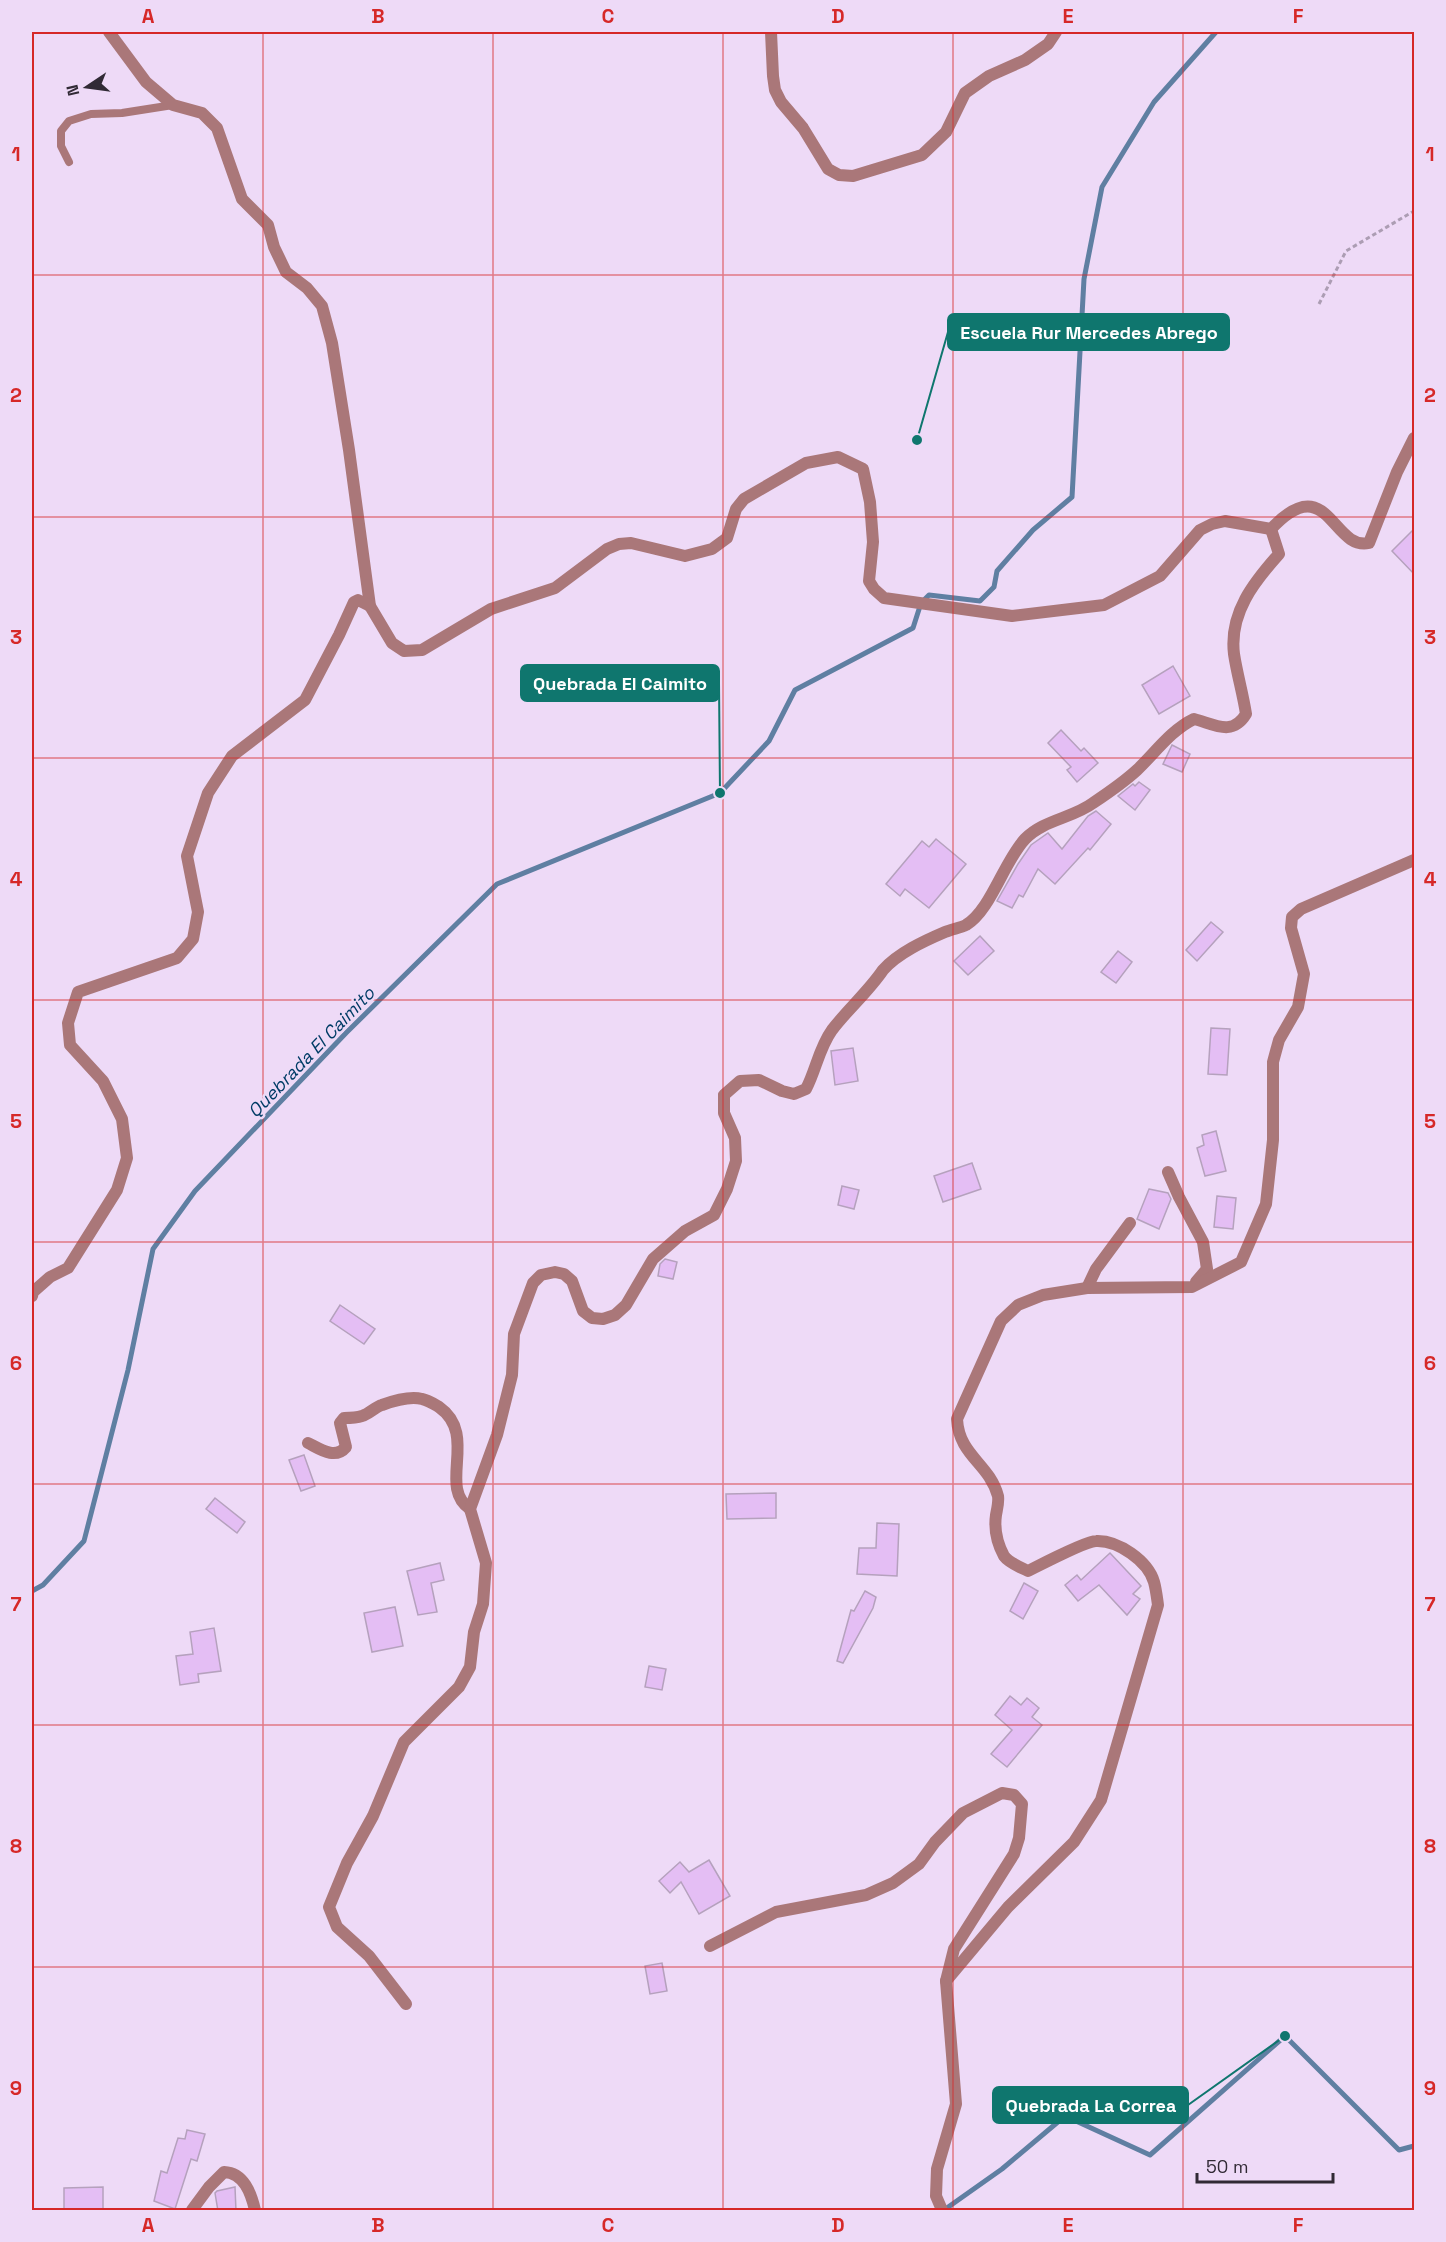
<svg xmlns="http://www.w3.org/2000/svg" width="1446" height="2242" font-family="'Space Grotesk',sans-serif">
<rect width="100%" height="100%" fill="#eedaf7"/>
<g fill="none" stroke-linecap="round" stroke-linejoin="round">
<g stroke="#5f7fa2" stroke-width="5">
<path d="M32,1591l11,-6 41,-44 44,-171 25,-121 42,-58 151,-158 151,-149 223,-91 49,-52 26,-51 118,-62 8,-25 8,-8 51,6 14,-14 3,-16 36,-41 39,-33 12,-218 18,-92 52,-85 62,-70"/>
<path d="M944,2210l58,-41 63,-53 85,39 135,-119 114,114 15,-4"/>
</g>
</g>
<g fill="#e4bef4" stroke="#b5a1bd" stroke-width="1.5">
<path d="M1414,529v45l-22,-23z"/>
<path d="M1173,666l17,30 -31,18 -17,-29z"/>
<path d="M1061,730l20,21 3,-3 14,15 -21,19 -10,-12 4,-3 -23,-24z"/>
<path d="M1172,745l18,9 -8,18 -19,-8z"/>
<path d="M1139,782l11,8 -15,20 -17,-14 15,-12 2,2z"/>
<path d="M1096,811l15,13 -21,26 -2,-2 -33,36 -17,-15 -15,28 -4,-2 -7,13 -15,-7 21,-37 13,-19 17,-12 14,16 26,-33z"/>
<path d="M936,839l30,25 -37,44 -24,-19 -5,7 -14,-12 36,-43 7,6z"/>
<path d="M1211,922l12,10 -26,29 -11,-11z"/>
<path d="M980,936l14,15 -26,24 -14,-14z"/>
<path d="M1118,951l14,11 -16,21 -15,-11z"/>
<path d="M1211,1028l19,1 -3,46 -19,-1z"/>
<path d="M853,1048l5,33 -23,4 -4,-34z"/>
<path d="M1216,1131l10,40 -21,5 -8,-28 7,-3 -2,-10z"/>
<path d="M972,1163l9,26 -38,13 -9,-26z"/>
<path d="M842,1186l17,4 -5,19 -16,-4z"/>
<path d="M1149,1189l19,4 3,6 -12,30 -22,-10z"/>
<path d="M1217,1196l19,2 -3,31 -19,-2z"/>
<path d="M665,1259l12,3 -4,17 -15,-3 2,-12z"/>
<path d="M340,1305l35,24 -11,15 -34,-23z"/>
<path d="M304,1455l11,31 -14,5 -12,-31z"/>
<path d="M776,1493v25l-49,1 -1,-25z"/>
<path d="M215,1498l30,24 -8,11 -31,-24z"/>
<path d="M877,1523l22,1 -2,52 -40,-2 2,-26h17z"/>
<path d="M1110,1553l31,33 -8,8 7,5 -13,16 -28,-30 -21,16 -13,-16 12,-10 4,5z"/>
<path d="M440,1563l4,17 -13,3 6,29 -19,3 -11,-44z"/>
<path d="M1024,1583l14,8 -15,28 -13,-8z"/>
<path d="M865,1591l11,6 -3,11 -30,55 -6,-2 14,-51 3,1z"/>
<path d="M395,1607l8,39 -31,6 -8,-39z"/>
<path d="M214,1628l7,43 -23,3 1,8 -19,3 -4,-29 17,-2 -3,-22z"/>
<path d="M649,1666l17,3 -4,21 -17,-3z"/>
<path d="M1010,1696l11,9 6,-7 12,10 -7,9 10,8 -35,42 -16,-13 21,-24 -17,-15z"/>
<path d="M709,1860l21,36 -31,18 -18,-32 -11,11 -11,-12 21,-19 9,10z"/>
<path d="M662,1963l5,28 -17,3 -5,-28z"/>
<path d="M187,2130l18,4 -8,27 -6,-2 -16,50 -21,-8 7,-30 6,2 11,-35 7,1z"/>
<path d="M103,2187v24h-39v-23z"/>
<path d="M235,2187l1,24h-18l-3,-18 2,-2z"/>
</g>
<g fill="none" stroke-linecap="round" stroke-linejoin="round">
<path stroke="#ac9db3" stroke-width="3" stroke-dasharray="4.5 3" stroke-linecap="butt" d="M1319,304l27,-53 68,-40"/>
<path stroke="#aa7779" stroke-width="8" d="M69,162l-8,-16v-15l8,-10 22,-7 31,-1 51,-8"/>
<g stroke="#aa7779" stroke-width="12">
<path d="M109,32l37,50 27,23 29,8 15,15 25,71 26,26 6,22 12,25 21,16 15,18 10,37 17,107 21,156 22,37 12,8 18,-1 69,-41 64,-21 52,-39 12,-5 12,-1 54,13 27,-7 15,-11 9,-29 8,-10 62,-36 32,-6 25,12 7,33 3,40 -4,39 5,8 10,9 128,18 92,-11 56,-29 40,-46 12,-6 13,-3 46,8c57,-61 61,22 98,14l28,-71 17,-34"/>
<path d="M771,32l2,44 2,14 6,12 22,26 25,41 11,6 14,1 69,-21 24,-23 19,-39 24,-17 36,-16 23,-16 8,-12"/>
<path d="M1168,1172l11,25 24,45 4,27 -11,13"/>
<path d="M1087,1288l9,-19 34,-46"/>
<path d="M32,1296l1,-4 17,-15 18,-9 49,-78 10,-32 -5,-39 -19,-38 -33,-36 -2,-22 10,-31 99,-34 16,-19 5,-27 -11,-56 21,-63 24,-37 73,-56 34,-65 15,-33 4,-2 12,6"/>
<path d="M308,1443c12,6 27,17 38,4l-6,-24 4,-5c6,0 12,0 18,-2 7,-2 13,-9 20,-11 11,-4 28,-9 40,-6 6,1 12,5 17,8 40,28 -2,80 31,102"/>
<path d="M710,1946l66,-34 90,-17 27,-12 26,-19 16,-22 28,-29 39,-20 12,2 8,9 -3,34 -5,16 -60,95 -8,32 10,123 -19,65 -1,27 6,14"/>
<path d="M946,1981l62,-74 66,-65 27,-42 57,-195c-1,-7 -2,-16 -4,-23 -6,-21 -36,-42 -58,-41 -10,0 -56,24 -68,30 -8,-4 -19,-8 -24,-15 -7,-13 -10,-27 -8,-41 1,-6 3,-13 2,-19 -9,-33 -39,-40 -41,-77l44,-98 17,-16 25,-10 44,-7 105,-1 49,-25 25,-58 7,-64v-78l6,-22 19,-33 6,-33 -13,-46 1,-11 9,-8 113,-49"/>
<path d="M406,2004l-37,-48 -32,-29 -8,-20 18,-44 26,-47 31,-74 55,-55 11,-20 4,-35 9,-28 3,-41 -16,-54 27,-74 15,-60 2,-41 19,-51 8,-8 14,-3 9,2 8,7 11,30 9,7 11,1 12,-4 11,-10 27,-46 32,-28 29,-16 13,-26 9,-28 -1,-23 -11,-25v-18l16,-14 19,-1 23,11 12,3 12,-5c10,-19 13,-41 26,-59 16,-21 36,-38 51,-60 15,-17 41,-29 62,-38 7,-3 15,-4 21,-7 25,-15 38,-64 59,-86 18,-19 48,-21 68,-36 15,-10 31,-21 44,-33 18,-17 34,-40 57,-51 20,5 38,18 52,-5 -3,-20 -9,-40 -12,-60 -5,-41 20,-72 45,-100l-8,-25"/>
<path d="M192,2210l17,-23 15,-15c20,1 27,21 31,38"/>
</g>
</g>
<path fill="none" stroke="#d62828" stroke-width="1.5" stroke-opacity="0.55" d="M263,32v2178M493,32v2178M723,32v2178M953,32v2178M1183,32v2178M32,275h1382M32,517h1382M32,758h1382M32,1000h1382M32,1242h1382M32,1484h1382M32,1725h1382M32,1967h1382"/>
<g text-anchor="middle" dominant-baseline="central" stroke-width="5" stroke-linejoin="round" paint-order="stroke">
<g font-size="18" font-style="italic" fill="#003c66" stroke="#eedaf7">
<text transform="translate(311 1052) rotate(-46)">Quebrada El Caimito</text>
</g>
</g>
<path fill="none" stroke="#0f766e" stroke-width="2" d="M917 440L948 332M720 793L719 683M1285 2036L1188 2105"/>
<g fill="#0f766e" stroke="#eedaf7" stroke-width="2">
<circle cx="917" cy="440" r="6"/>
<circle cx="720" cy="793" r="6"/>
<circle cx="1285" cy="2036" r="6"/>
</g>
<g fill="#0f766e" stroke="#0f766e" stroke-width="2">
<rect x="948" y="314" width="281" height="36" rx="6"/>
<rect x="521" y="665" width="198" height="36" rx="6"/>
<rect x="993" y="2087" width="195" height="36" rx="6"/>
</g>
<g font-size="18" text-anchor="middle" font-weight="bold" fill="#fff">
<text x="1089" y="339">Escuela Rur Mercedes Abrego</text>
<text x="620" y="690">Quebrada El Caimito</text>
<text x="1091" y="2112">Quebrada La Correa</text>
</g>
<rect width="1446" height="2242" fill="none" stroke="#eedaf7" stroke-width="66"/>
<g transform="translate(87 87) rotate(257)" stroke="#eedaf7" stroke-width="4.5" paint-order="stroke">
<path d="M0-4.5L10 22L0 15L-10 22Z" fill="#312a35"/>
<text y="-9" font-size="16" font-weight="bold" text-anchor="middle" fill="#312a35">N</text>
</g>
<path d="M1197 2173v9h136v-9" fill="none" stroke="#312a35" stroke-width="3"/>
<text x="1206" y="2173" font-size="18" fill="#312a35" stroke="#eedaf7" stroke-width="4.5" paint-order="stroke">50 m</text>
<rect x="33" y="33" width="1380" height="2176" fill="none" stroke="#d62828" stroke-width="2"/>
<g font-size="20" text-anchor="middle" font-weight="bold" fill="#d62828">
<text x="148" y="23">A</text>
<text x="378" y="23">B</text>
<text x="608" y="23">C</text>
<text x="838" y="23">D</text>
<text x="1068" y="23">E</text>
<text x="1298" y="23">F</text>
<text x="16" y="161">1</text>
<text x="1430" y="161">1</text>
<text x="16" y="402">2</text>
<text x="1430" y="402">2</text>
<text x="16" y="644">3</text>
<text x="1430" y="644">3</text>
<text x="16" y="886">4</text>
<text x="1430" y="886">4</text>
<text x="16" y="1128">5</text>
<text x="1430" y="1128">5</text>
<text x="16" y="1370">6</text>
<text x="1430" y="1370">6</text>
<text x="16" y="1611">7</text>
<text x="1430" y="1611">7</text>
<text x="16" y="1853">8</text>
<text x="1430" y="1853">8</text>
<text x="16" y="2095">9</text>
<text x="1430" y="2095">9</text>
<text x="148" y="2232">A</text>
<text x="378" y="2232">B</text>
<text x="608" y="2232">C</text>
<text x="838" y="2232">D</text>
<text x="1068" y="2232">E</text>
<text x="1298" y="2232">F</text>
</g>
</svg>
